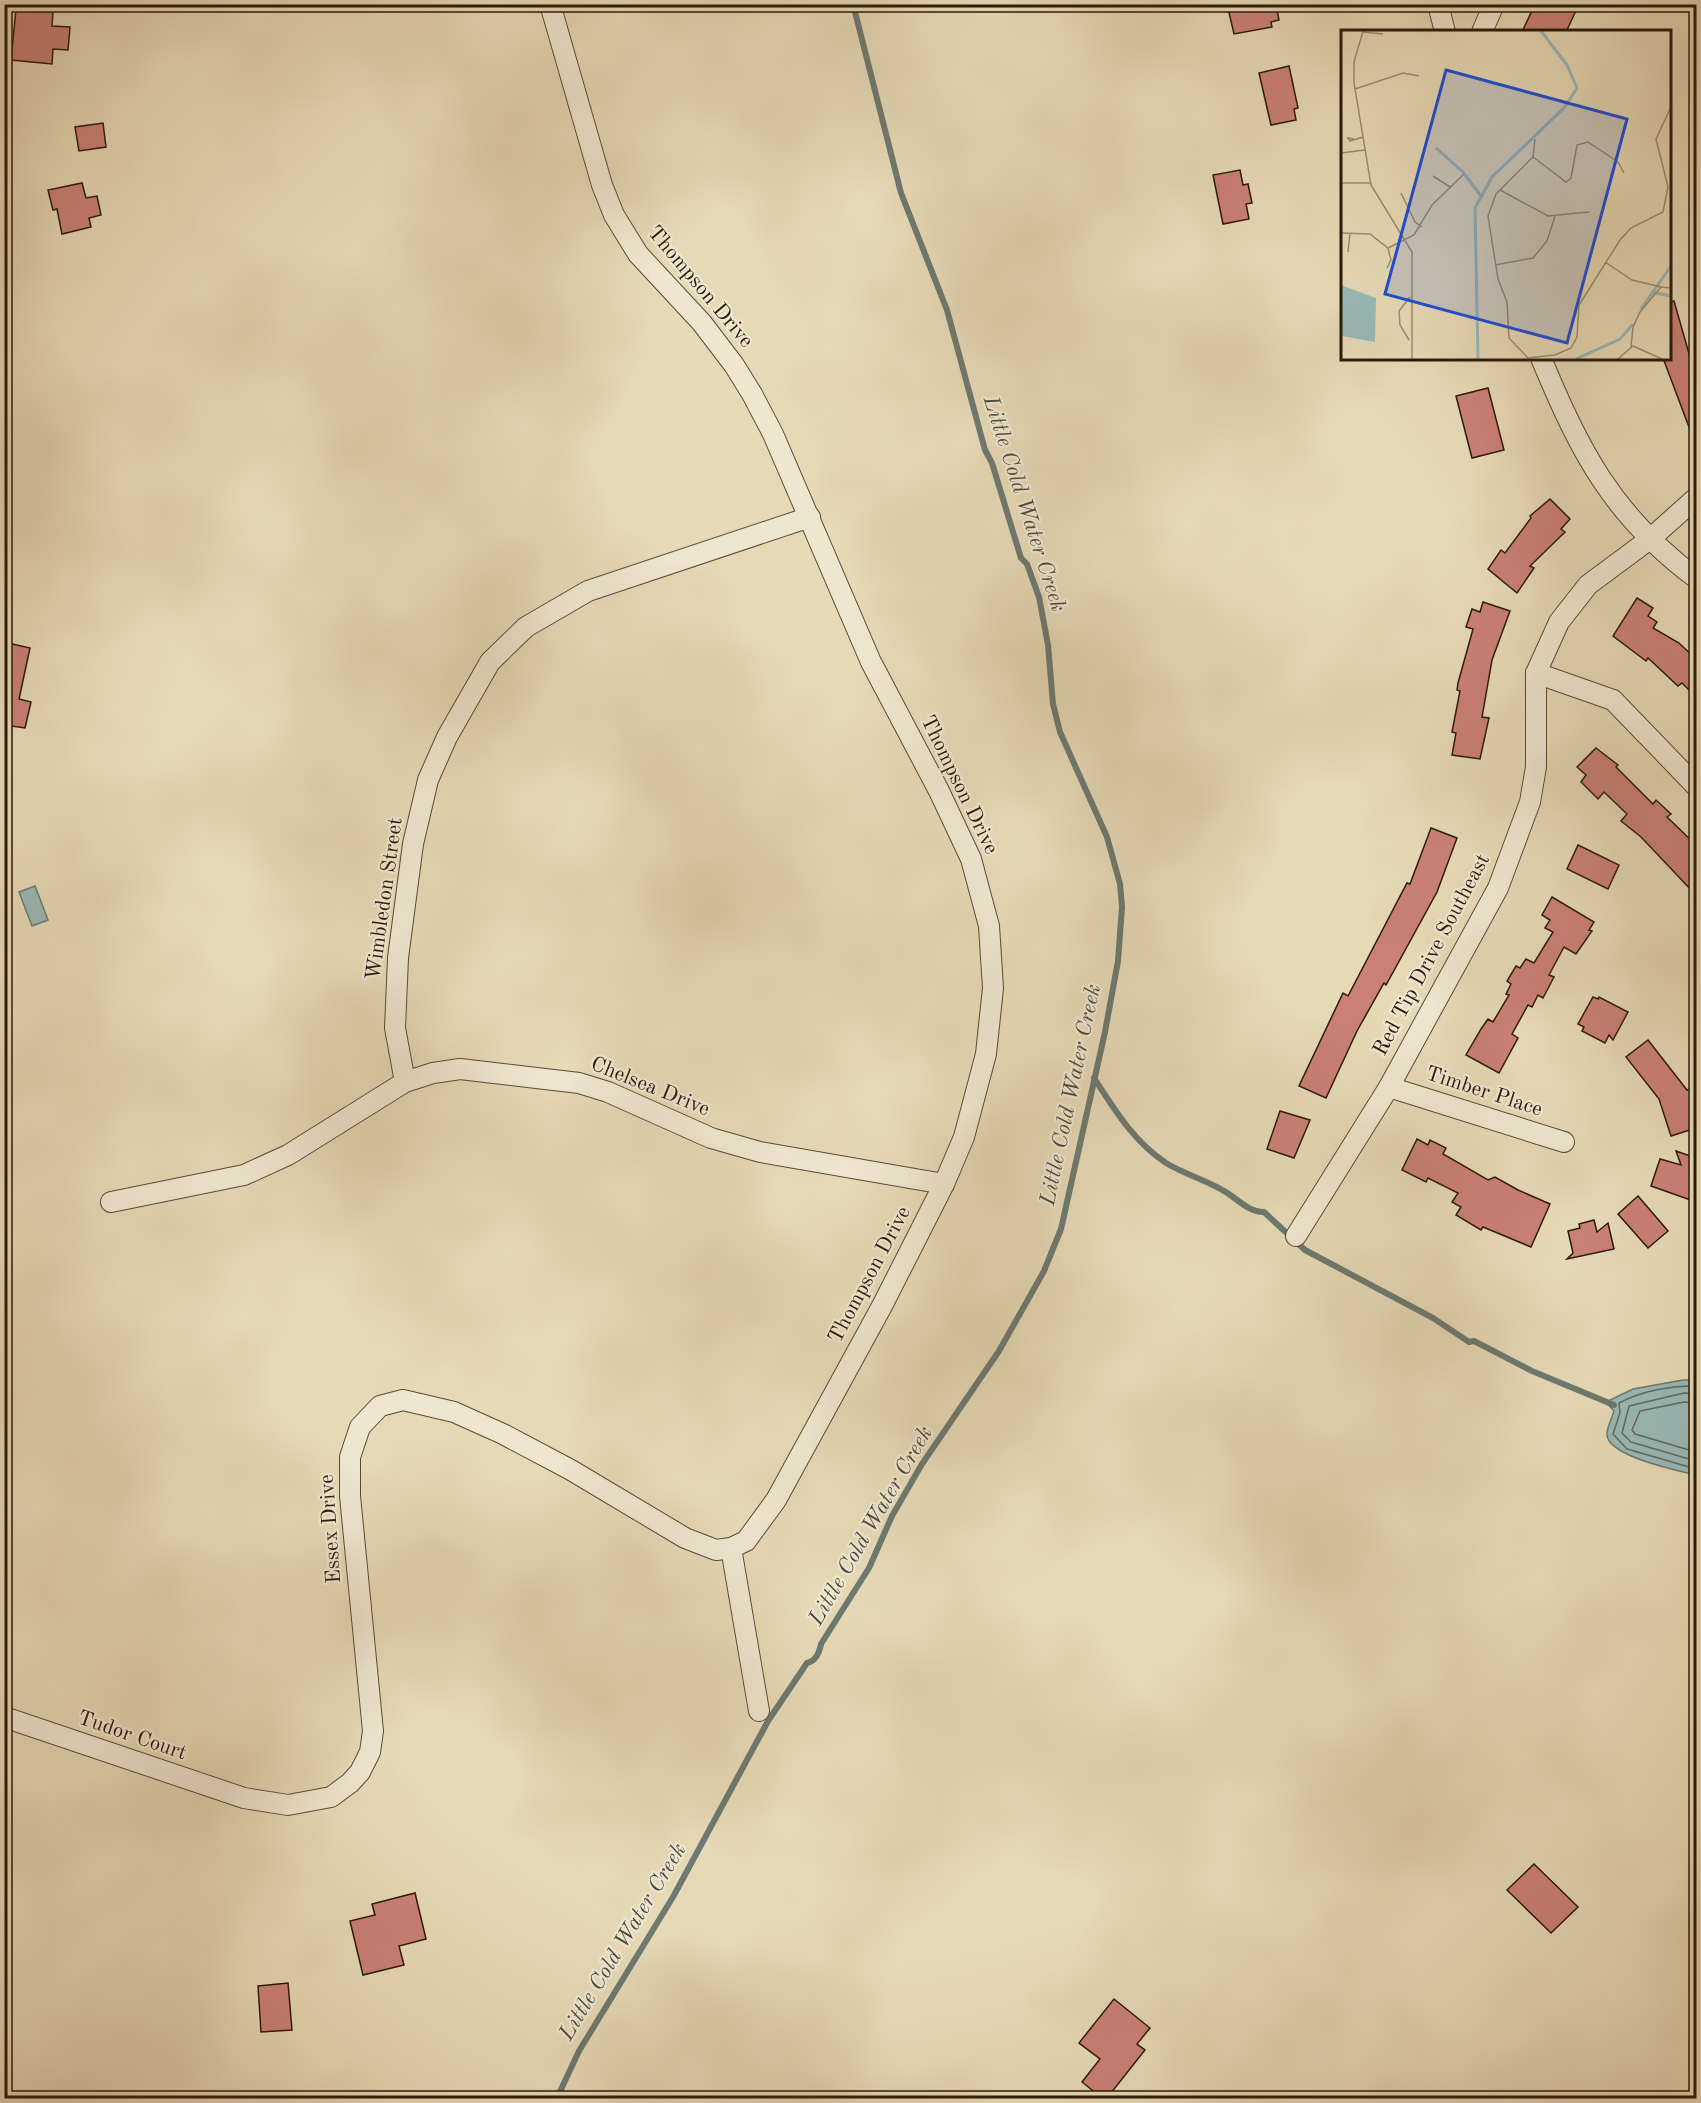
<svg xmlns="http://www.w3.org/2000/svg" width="1701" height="2103" font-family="'Old Standard TT',serif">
<rect width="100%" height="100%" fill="#e6d9b6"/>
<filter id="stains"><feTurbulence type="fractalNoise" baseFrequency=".00333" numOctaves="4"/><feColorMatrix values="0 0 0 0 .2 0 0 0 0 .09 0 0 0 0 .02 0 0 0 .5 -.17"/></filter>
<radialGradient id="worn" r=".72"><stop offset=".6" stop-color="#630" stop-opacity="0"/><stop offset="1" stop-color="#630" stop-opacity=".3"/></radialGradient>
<g fill="#99b9b6" stroke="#6d7971" stroke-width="1.5">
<path d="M35,886l13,34 -16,6 -13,-34z"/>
<path d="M1683,1380h13v95c-17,-4 -90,-19 -89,-41 0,-7 5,-16 7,-23l-8,-9 27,-13z"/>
</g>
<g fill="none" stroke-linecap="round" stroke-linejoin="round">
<g stroke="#626a60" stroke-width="1.5">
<path d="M1696,1386c-25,0 -54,5 -77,17l1,10 -7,21 14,15 69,20"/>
<path d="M1696,1394l-12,-1 -55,13 -7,27 9,9 65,19"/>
<path d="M1696,1403l-12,-1 -44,9 -8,19 3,4 61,18"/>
</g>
<g stroke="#6d7971" stroke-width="6">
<path d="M1094,1078c20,31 40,64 72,85 18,11 40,17 58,28 13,7 25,22 40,21l41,38 128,68 36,24 5,-1 58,30 82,34"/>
<path d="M557,2098l22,-47 94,-154 95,-176 39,-58c9,-2 12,-10 14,-19l48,-76 23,-52 30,-52 77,-113 45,-80 17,-42 44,-197 13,-71 4,-54 -2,-23 -13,-47 -47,-105 -7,-28 -5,-59 -9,-48 -12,-33 -6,-6 -29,-95 -7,-13 -38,-140 -46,-117 -48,-189"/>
</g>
</g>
<g fill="#ca8077" stroke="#2b1a09" stroke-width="1.5">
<path d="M1227,4h49l3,16 -8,2 1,5 -38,7z"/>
<path d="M1535,4h44l-13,28h-44z"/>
<path d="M16,9l37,3 -1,14 18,1 -2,23 -15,-1 -1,15 -41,-4z"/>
<path d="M1289,66l9,42 -4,1 2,11 -25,5 -12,-52z"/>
<path d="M103,123l3,24 -27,4 -4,-24z"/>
<path d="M1240,170l3,15 5,-1 4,19 -6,1 3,15 -26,5 -10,-49z"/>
<path d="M82,183l4,15 11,-2 4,19 -12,3 2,9 -29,7 -5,-25 -4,1 -5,-20z"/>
<path d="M1674,301l22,77 -1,65 -32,-85h7v-56z"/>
<path d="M1488,388l16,62 -32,8 -16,-62z"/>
<path d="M1550,499l20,20 -9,10 4,3 -35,34 4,2 -17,25 -29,-24 13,-19 4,3 26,-35 -1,-2z"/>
<path d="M1637,598l16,10 -5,8 9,6 -4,6 26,15 17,16v38l-14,-14 -4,3 -30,-28 -2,3 -33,-25z"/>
<path d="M1483,602l27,9 -18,49 -10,57 7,1 -9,41 -28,-4 4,-22 -4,-1 8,-41 -3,-1 1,-7 15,-54 -7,-2 6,-18 8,3z"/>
<path d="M4,642l26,6 -11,51 12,3 -6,26 -13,-2 -1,6 -7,-1z"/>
<path d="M1596,748l22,17 -2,2 37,37 3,-4 15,14 -4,3 29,28v50l-55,-58 -20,-16 6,-7 -23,-22 -6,7 -17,-17 5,-7 -9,-8z"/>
<path d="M1431,828l26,10 -20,54 -51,93 -2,-2 -27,48 -31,67 -27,-12 44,-93 5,3 59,-113 3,1z"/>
<path d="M1578,845l41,20 -11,24 -41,-20z"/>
<path d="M1552,897l42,25 -5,8 3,1 -16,23 -12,-7 -15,28 5,2 -11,21 -5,-3 -6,12 -4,-2 -16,29 6,4 -19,35 -33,-18 15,-26 7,-10 5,3 16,-27 -3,-1 5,-10 -4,-3 9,-15 4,2 6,-9 8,4 19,-31 -8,-4 5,-8 -8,-5z"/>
<path d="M1593,997l5,2 1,-2 29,15 -15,28 -4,-5 -4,8 -23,-12 2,-4 -6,-3z"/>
<path d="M1648,1040l39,50 3,-1 2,6 4,-1v34l-25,8 -12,-37 -33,-42z"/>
<path d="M1280,1111l30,9 -16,38 -27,-9z"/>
<path d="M1417,1139l11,6 2,-5 16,8 -3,6 45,26 7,-3 23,13 32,14 -19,43 -48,-20 -2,3 -25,-15 5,-8 -9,-5 6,-9 -30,-15 -2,4 -24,-12z"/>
<path d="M1676,1151l20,7v44l-45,-16 9,-27 21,6z"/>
<path d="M1638,1196l30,35 -20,17 -30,-34z"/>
<path d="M1594,1220l3,12 11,-9 6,26 -47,10 6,-6 -5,-22 12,-3 -1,-4z"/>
<path d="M1534,1864l44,43 -27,26 -44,-43z"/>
<path d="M415,1893l11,46 -27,7 5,19 -41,10 -13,-54 25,-6 -3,-11z"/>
<path d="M288,1983l4,47 -31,2 -3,-46z"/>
<path d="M1114,1999l36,29 -13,16 8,6 -38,48h-5l-20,-16 18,-23 -21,-16z"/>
</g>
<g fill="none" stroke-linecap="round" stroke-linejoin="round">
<g stroke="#5a4a34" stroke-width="22">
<g id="minor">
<path d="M1438,4l7,28"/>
<path d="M1482,32l12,-28"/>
<path d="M1541,358c39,94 72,158 155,220"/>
<path d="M1536,673l77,27 83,86"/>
<path d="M405,1082l-10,-54 3,-70 15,-114 15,-64 19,-43 43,-75 36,-35 62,-36 222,-74"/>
<path d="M1389,1087l175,55"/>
<path d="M111,1202l133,-27 44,-20 117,-73 28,-9 27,-4 119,14 29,9 103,46 49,14 184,32"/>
<path d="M1296,1236l93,-149 109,-199 32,-86 6,-35v-94l23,-51 29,-37 62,-46 46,-41"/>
<path d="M731,1548l28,163"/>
<path d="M4,1717l240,81 44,7 43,-8 19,-14 10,-11 10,-20 3,-21 -23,-235v-39l10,-30 20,-21 23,-6 51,12 49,22 68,36 114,68 31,12 15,-2 15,-7 30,-41 106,-194 62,-122 20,-47 22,-83 7,-66 -4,-62 -18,-67 -32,-68 -68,-129 -98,-228 -21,-40 -18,-29 -32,-42 -64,-69 -24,-39 -12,-30 -52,-181"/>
</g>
</g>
<use href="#minor" stroke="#efe6d0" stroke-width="20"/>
</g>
<g text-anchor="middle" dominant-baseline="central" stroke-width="4.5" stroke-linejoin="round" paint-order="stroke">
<g font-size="21" fill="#2b1a09" stroke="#efe6d0">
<text transform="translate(700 287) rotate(50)">Thompson Drive</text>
<text transform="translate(959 785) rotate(64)">Thompson Drive</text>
<text transform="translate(385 899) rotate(-82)">Wimbledon Street</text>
<text transform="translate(1432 955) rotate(-62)">Red Tip Drive Southeast</text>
<text transform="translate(650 1087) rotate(22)">Chelsea Drive</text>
<text transform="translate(1484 1092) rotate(18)">Timber Place</text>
<text transform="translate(870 1275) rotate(-62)">Thompson Drive</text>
<text transform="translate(331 1529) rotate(-94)">Essex Drive</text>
<text transform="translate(132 1736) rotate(19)">Tudor Court</text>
</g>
<g font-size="22" font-style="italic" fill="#4c4a3d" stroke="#efe6d0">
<text transform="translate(1024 504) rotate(72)">Little Cold Water Creek</text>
<text transform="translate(1071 1095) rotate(-78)">Little Cold Water Creek</text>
<text transform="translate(871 1526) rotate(-60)">Little Cold Water Creek</text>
<text transform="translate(623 1942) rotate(-59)">Little Cold Water Creek</text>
</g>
</g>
<g transform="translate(1341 30)">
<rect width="330" height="330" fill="#e6d9b6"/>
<path d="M0,255l35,13 -1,44 -34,-6z" fill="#99b9b6"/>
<path fill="none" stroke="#99b9b6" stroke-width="3" d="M95,118l27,24 18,24M310,262l20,4M300,279l30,-43M137,329l-3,-151 17,-31 72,-69 13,-20 -10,-23 -26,-34M235,329l44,-20 13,-15"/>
<path fill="none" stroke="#9b8d71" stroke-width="1.5" d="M22,1l-9,31v21l17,102 41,67v107M22,2l20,2M14,59l48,-16 16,3M13,109l-6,-1 2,3 13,-4M194,109l-2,18 -37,37 -8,22 10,63 9,23 2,36 19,20 27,-3 16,-7 6,-11 2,-32 41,-65 11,-12 32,-16 5,-25 -12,-48 15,-32M0,123l24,-3M192,127l33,25 5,-4 6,-33 11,-3 30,20 6,11M92,146l17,11M0,153h29M159,160l48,26 41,-4M60,163l14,29 7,5M0,203l29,1 18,14 26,-13 18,-30 32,-31M7,222l2,-19M264,232l27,18 29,7M154,235l38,-7 14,-17 8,-25M46,238l4,-8 -3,-12M68,310l-9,-15 -1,-14 11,-14M290,317l2,-20 7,-15 21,-25 10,1M277,329l15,-13 29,13"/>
<path fill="#1d4ed8" fill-opacity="0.15" stroke="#1d4ed8" stroke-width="3" d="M105,40l181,49 -60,224 -182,-49z"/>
<rect width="330" height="330" fill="none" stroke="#2b1a09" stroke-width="3"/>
</g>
<rect width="1701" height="2103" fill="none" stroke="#e6d9b6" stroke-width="24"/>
<rect x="6" y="6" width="1689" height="2091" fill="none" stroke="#2b1a09" stroke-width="3"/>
<rect x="12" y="12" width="1677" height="2079" fill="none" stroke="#2b1a09" stroke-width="1.5"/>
<rect width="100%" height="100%" filter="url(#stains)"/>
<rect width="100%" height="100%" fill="url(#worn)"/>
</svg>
